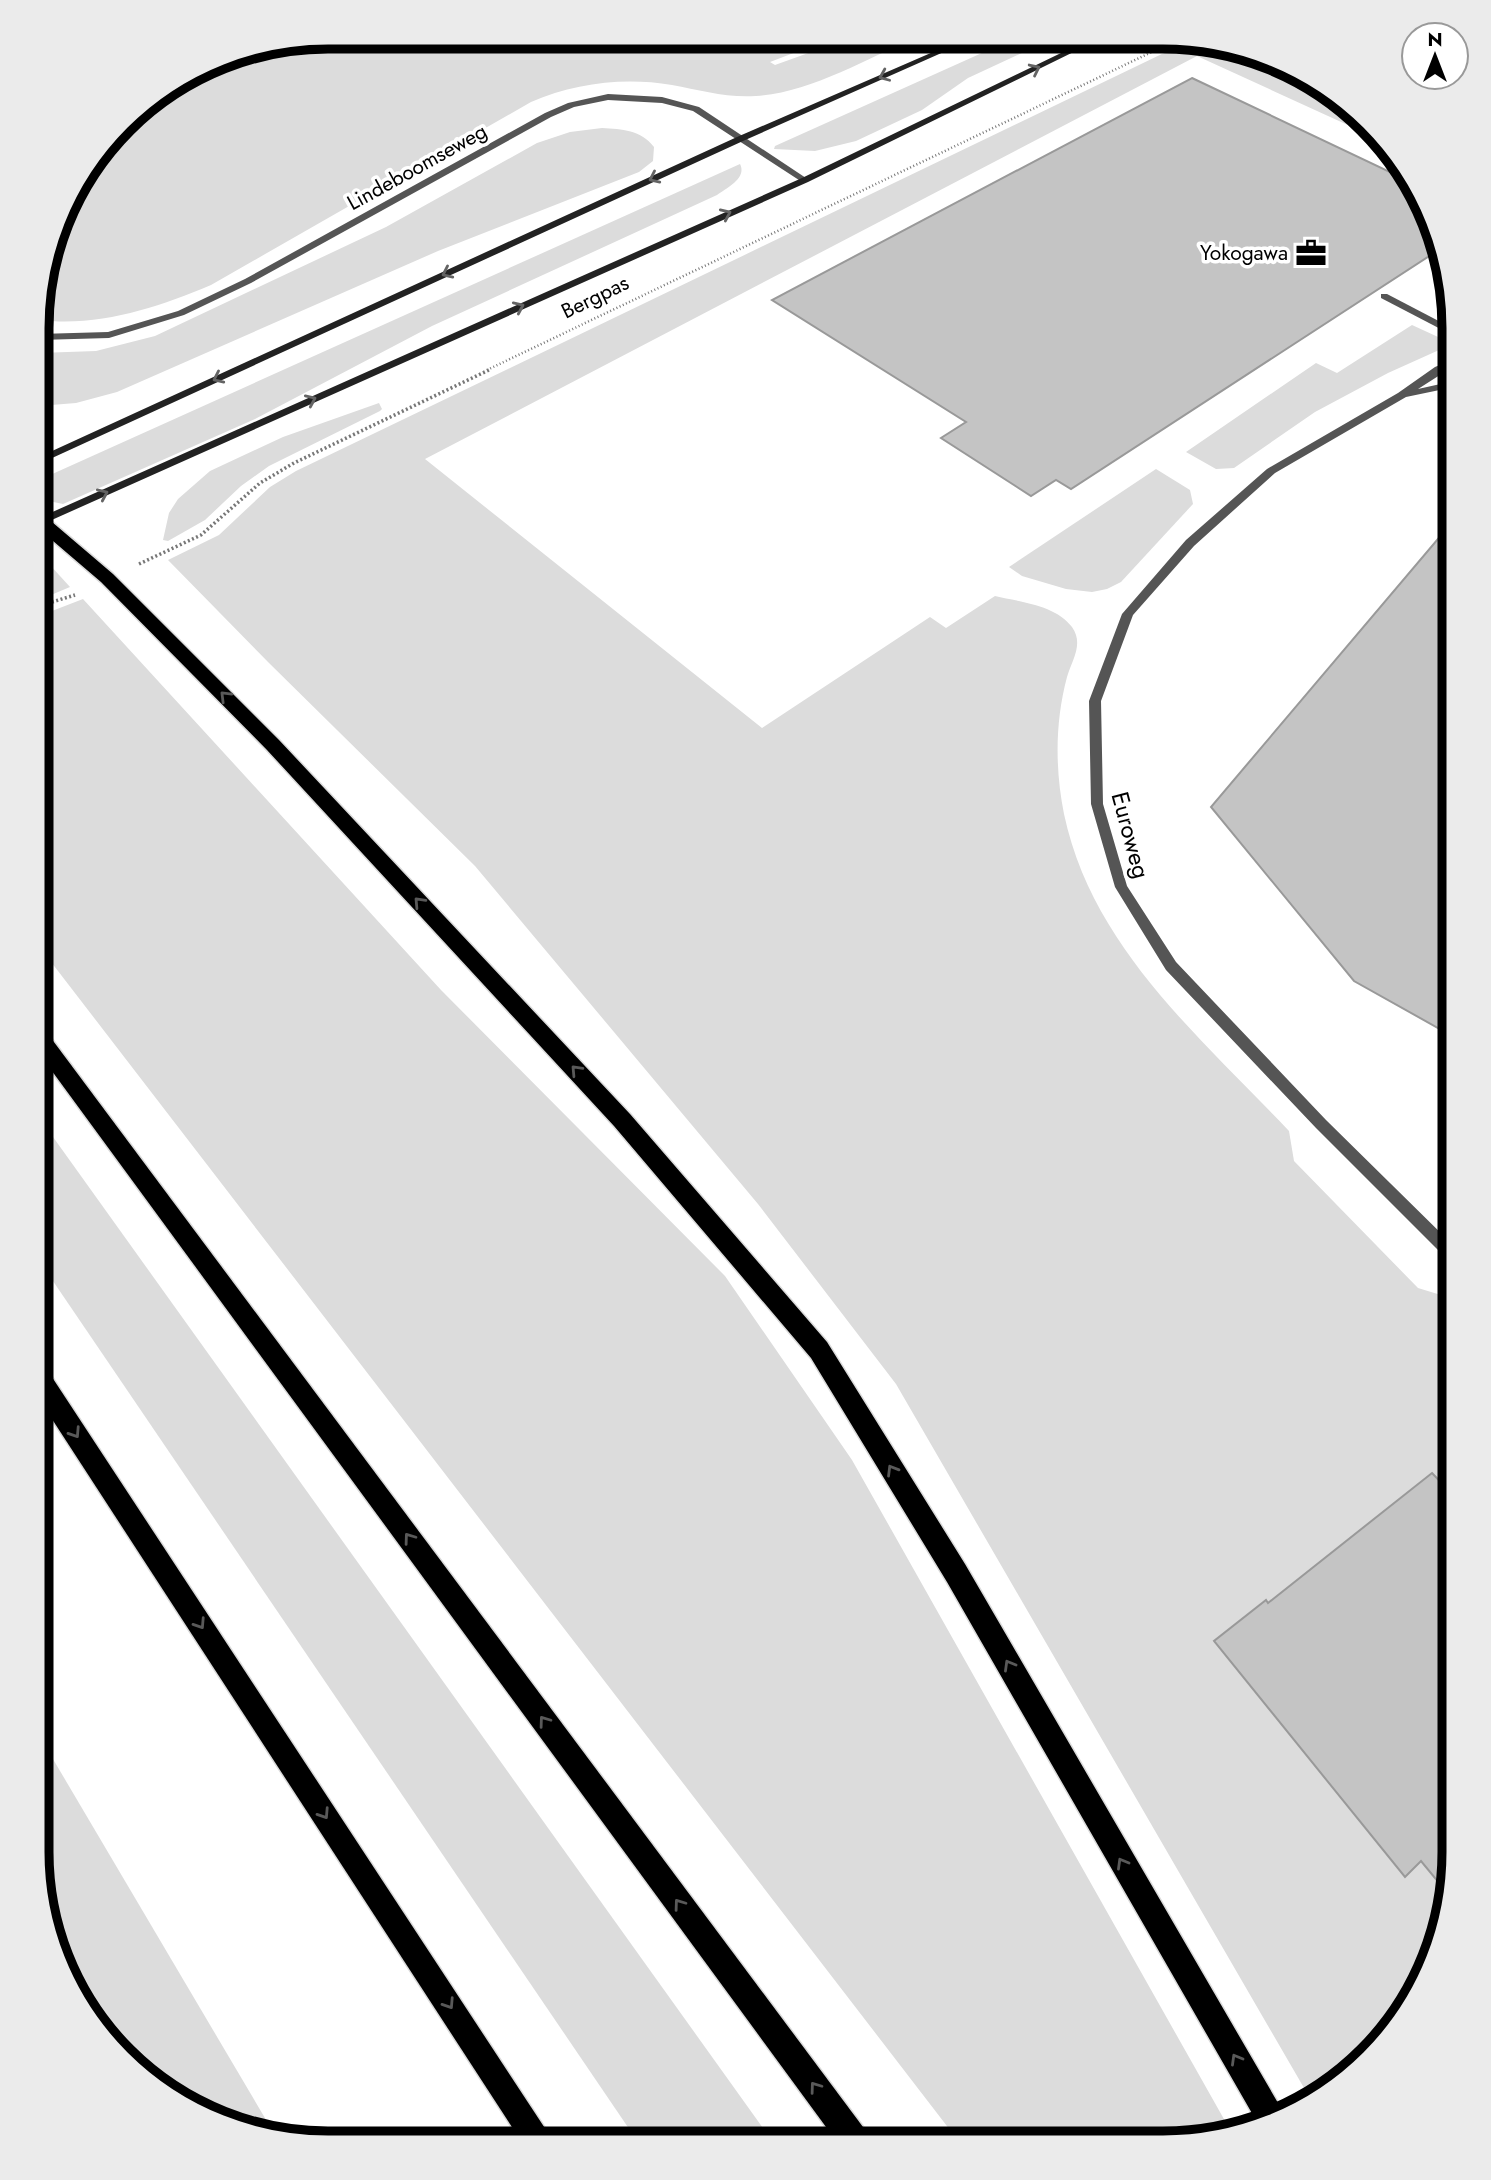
<svg xmlns="http://www.w3.org/2000/svg" width="1491" height="2180" font-family="Jost,sans-serif">
<rect width="100%" height="100%" fill="#fff"/>
<g fill="#dcdcdc">
<path d="M328,37l505,1 -63,24 5,3 75,-27h65c-49,21 -106,55 -159,58 -30,2 -56,-6 -84,-11 -48,-8 -97,-2 -141,17l-320,183c-55,23 -111,42 -172,35v-31l37,-106 60,-74 77,-45 27,-4 27,-13z"/>
<path d="M1013,39h39l-84,39 -46,32 -66,31 -41,10 -41,-2 1,-3z"/>
<path d="M1193,39l82,20 65,38 34,40 -177,-81 -772,403 337,269 168,-111 16,11 49,-32c25,6 61,9 77,31 12,17 0,33 -5,50 -12,45 -12,92 -3,137 28,133 136,223 225,317l5,30 124,127 36,11v196l-22,-21 -164,129 -3,-3 -50,41 190,235 16,-15 28,34 -10,51 -34,68 -50,57 -44,29 -415,-716 -138,-180 -283,-338 -207,-204 -100,-102 51,-25 51,-48 26,-16z"/>
<path d="M602,128c20,1 39,2 52,19l-1,14 -14,11 -201,79 -321,141 -41,11 -37,3v-53l57,-2 59,-15 231,-109 151,-84 33,-11z"/>
<path d="M740,164c7,14 -12,23 -23,31l-285,131 -177,93 -192,85 -24,-5v-19z"/>
<path d="M1412,325l37,17 -1,4 -60,27 -73,39 -81,56 -18,1 -30,-17 130,-89 21,10z"/>
<path d="M379,403l3,6 -2,2 -111,55 -28,20 -36,34 -37,21 -5,-1 6,-27 9,-14 32,-28 73,-34z"/>
<path d="M1156,469l34,21 3,14 -72,78 -14,7 -15,3 -26,-3 -44,-13 -13,-9z"/>
<path d="M39,553l31,34 -31,13z"/>
<path d="M83,599l358,391 284,286 127,184 377,668 -65,15h-204l-922,-1198 1,-329z"/>
<path d="M38,1116l735,1026h-135l-600,-883z"/>
<path d="M37,1732l238,403 -109,-41 -57,-50 -42,-63 -30,-129z"/>
</g>
<g fill="#c4c4c4" stroke="#999" stroke-width="2">
<path d="M1192,78l217,103 15,18 13,52 -366,238 -15,-9 -25,16 -90,-58 25,-16 -194,-122z"/>
<path d="M1454,520v517l-100,-56 -143,-174z"/>
<path d="M1432,1473l22,23v376l-5,23 -28,-34 -16,16 -191,-236 52,-41 2,3z"/>
</g>
<g fill="none" stroke-linecap="round" stroke-linejoin="round">
<g stroke="#dbdbdb" stroke-width="3">
<g id="motorway">
<path d="M39,515l6,1 68,58 166,166 351,374 197,228 138,222 320,551 -28,7 -310,-540 -136,-224 -197,-232 -347,-376 -166,-168 -62,-53z"/>
<path d="M38,1028l7,2 821,1101 4,11h-33l-799,-1090z"/>
<path d="M38,1365l8,3 508,774 -33,-1 -484,-745z"/>
</g>
</g>
<path stroke="#777" stroke-width="2.5" stroke-dasharray="1 2.5" stroke-linecap="butt" d="M487,370l692,-331"/>
<g stroke="#777" stroke-width="3.5" stroke-dasharray="2 2.5" stroke-linecap="butt">
<path d="M139,564l62,-29 59,-52 34,-20 197,-94"/>
<path d="M39,606l36,-11"/>
</g>
<path fill="#555" fill-rule="evenodd" d="M1381,294h6l67,35v7l-73,-38z"/>
<path fill="#555" fill-rule="evenodd" d="M608,94l54,3 37,10 110,73 -7,2 -109,-71 -31,-8 -54,-3 -34,7 -23,10 -300,166 -67,32 -75,23 -70,2v-6l69,-2 70,-21 67,-32 300,-166 23,-10z"/>
<path fill="#555" fill-rule="evenodd" d="M1454,359v7l-36,23 36,-8v6l-48,10 -131,76 -81,73 -61,69 -32,86 2,103 24,82 49,76 150,158 128,126v17l-5,-2 -133,-133 -150,-158 -51,-83 -24,-83 -2,-103 33,-87 64,-74 81,-71 131,-76 37,-26z"/>
<g fill="#222" fill-rule="evenodd">
<path d="M963,39h10l-230,102 -704,323v-7l698,-320z"/>
<path d="M1090,39h10l-292,143 -763,341 -6,1v-6l763,-340z"/>
</g>
<use href="#motorway" fill="#000" fill-rule="evenodd"/>
</g>
<defs><path id="oneway-chevron" d="M-2-3.5L2.5 0L-2 3.5" fill="none" stroke-width="1.6" stroke-linecap="round" stroke-linejoin="round" transform="scale(1.75)"/></defs>
<g stroke="#646464">
<use href="#oneway-chevron" transform="translate(1035 69) rotate(-26)"/>
<use href="#oneway-chevron" transform="translate(884 76) rotate(157)"/>
<use href="#oneway-chevron" transform="translate(654 178) rotate(155)"/>
<use href="#oneway-chevron" transform="translate(726 214) rotate(-24)"/>
<use href="#oneway-chevron" transform="translate(447 273) rotate(155)"/>
<use href="#oneway-chevron" transform="translate(519 307) rotate(-24)"/>
<use href="#oneway-chevron" transform="translate(218 378) rotate(155)"/>
<use href="#oneway-chevron" transform="translate(311 400) rotate(-24)"/>
<use href="#oneway-chevron" transform="translate(103 494) rotate(-24)"/>
</g>
<g stroke="#595959">
<use href="#oneway-chevron" transform="translate(225 696) rotate(-135)"/>
<use href="#oneway-chevron" transform="translate(419 902) rotate(-133)"/>
<use href="#oneway-chevron" transform="translate(576 1070) rotate(-133)"/>
<use href="#oneway-chevron" transform="translate(75 1433) rotate(57)"/>
<use href="#oneway-chevron" transform="translate(892 1470) rotate(-121)"/>
<use href="#oneway-chevron" transform="translate(409 1538) rotate(-126)"/>
<use href="#oneway-chevron" transform="translate(200 1624) rotate(57)"/>
<use href="#oneway-chevron" transform="translate(1009 1665) rotate(-120)"/>
<use href="#oneway-chevron" transform="translate(544 1721) rotate(-126)"/>
<use href="#oneway-chevron" transform="translate(324 1814) rotate(57)"/>
<use href="#oneway-chevron" transform="translate(1122 1863) rotate(-120)"/>
<use href="#oneway-chevron" transform="translate(679 1904) rotate(-126)"/>
<use href="#oneway-chevron" transform="translate(449 2004) rotate(57)"/>
<use href="#oneway-chevron" transform="translate(1236 2059) rotate(-120)"/>
<use href="#oneway-chevron" transform="translate(815 2087) rotate(-126)"/>
</g>
<defs>
<g id="office-bare" transform="scale(2.415)"><path d="M-6-3h4V-5.5h4V-3h4V5H-6ZM-1-4.5V-3h2v-1.5ZM-6 0V1H6V0Z" fill="#000" stroke="#fff" stroke-width="2.5" paint-order="stroke"/></g>
</defs>
<g fill-rule="evenodd">
<use href="#office-bare" x="1311" y="253"/>
</g>
<g text-anchor="middle" dominant-baseline="central" stroke-width="7" stroke-linejoin="round" paint-order="stroke">
<g font-size="21" fill="#000" stroke="#fff">
<text transform="translate(417 167) rotate(-29)">Lindeboomseweg</text>
<text transform="translate(595 297) rotate(-26)">Bergpas</text>
</g>
<g font-size="21" fill="#000" stroke="#fff" text-anchor="end">
<text x="1288" y="253">Yokogawa</text>
</g>
<g font-size="24" fill="#000" stroke="#fff">
<text transform="translate(1131 835) rotate(75)">Euroweg</text>
</g>
</g>
<path d="M0 0H1491V2180H0ZM328 49H1163A279 279 0 0 1 1442 328V1852A279 279 0 0 1 1163 2131H328A279 279 0 0 1 49 1852V328A279 279 0 0 1 328 49Z" fill="#ebebeb" fill-rule="evenodd"/>
<path fill="none" stroke="#000" stroke-width="9" d="M328 49H1163A279 279 0 0 1 1442 328V1852A279 279 0 0 1 1163 2131H328A279 279 0 0 1 49 1852V328A279 279 0 0 1 328 49Z"/>
<g transform="translate(1435 56)"><circle r="33" fill="#ffffff" stroke="#999999" stroke-width="2"/>
<path d="M0-5L12 26L0 18L-12 26Z" fill="#000000"/>
<text y="-10" font-size="19" font-weight="bold" text-anchor="middle" fill="#000000">N</text>
</g>
</svg>
